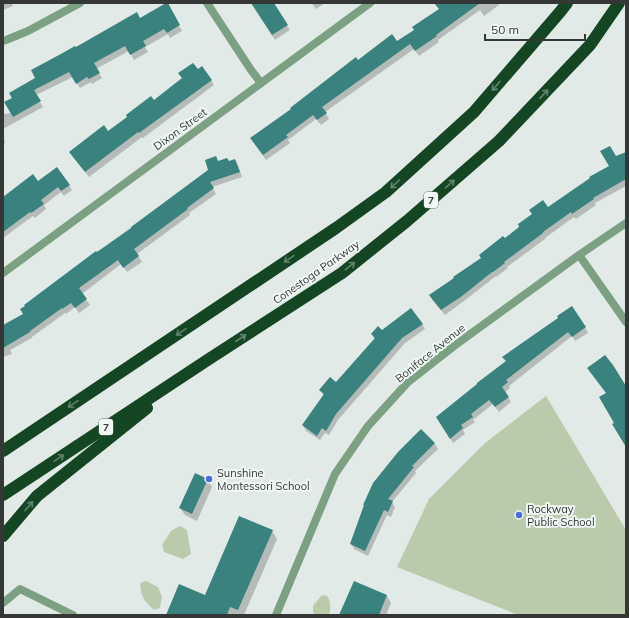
<svg xmlns="http://www.w3.org/2000/svg" width="629" height="618" font-family="Mulish,sans-serif">
<rect width="100%" height="100%" fill="#e2eae7"/>
<g fill="#bacbac">
<path d="M546,396l80,134v85h-108l-121,-48 32,-68 56,-56z"/>
<path d="M180,526l7,4 4,24 -8,5 -19,-7 -2,-7 9,-14z"/>
<path d="M146,581l12,6 4,10 -2,11 -6,2c-10,-9 -13,-13 -14,-27z"/>
<path d="M326,595c5,5 5,13 3,20h-14l-2,-3v-6l8,-10z"/>
</g>
<g fill="#0003">
<path d="M3,3h11l-2,1 1,2 -10,4z"/>
<path d="M251,3h21l18,27 -15,10z"/>
<path d="M311,3h14l-9,6z"/>
<path d="M443,3h55l1,2 -15,11 -4,-6 -42,30 1,2 -20,14 -5,-7 -89,63 4,7 -8,6 -5,-6 -28,21 2,3 -24,17 -12,-17 103,-82 40,-18 18,-13 25,-21z"/>
<path d="M167,4l15,27 -12,7 -2,-4 -23,13 3,5 -14,8 -5,-9 -33,18 6,9 -10,6 -1,-2 -11,6 -7,-11 -37,18 7,12 -40,22v-15l8,-1 2,-15 62,-50 65,-29z"/>
<path d="M198,71l13,9 3,5 -71,53 -1,-1 -53,40 -15,-20z"/>
<path d="M3,134l2,9h-2z"/>
<path d="M626,153v33l-31,17 1,2 -20,14 -2,-2 -29,21v1l-38,28 1,1 -12,9v-1l-32,25 -19,14 -12,-14 -3,-5 52,-38 22,-19 44,-31 62,-42 6,-9z"/>
<path d="M235,160l3,5 4,12 -30,10 4,7 -27,19 1,2 -53,39 5,8 -15,10 -6,-8 -39,30 8,11 -11,8 -4,-6 -9,7 -1,-1 -33,24v1l-22,12 2,4 -9,3v-31l21,-12 73,-60 112,-84 10,-8h10z"/>
<path d="M38,182l31,3 3,5 -8,6 -3,-4 -17,13 2,4 -11,9 -2,-2 -30,22v-40z"/>
<path d="M559,318l26,9 3,6 -13,8 -3,-5 -63,50 1,2 -5,4 6,10 -12,10 -6,-8 -20,16 2,2 -12,8 2,4 -12,9 -13,-21 66,-60 -2,-5z"/>
<path d="M422,324l3,5 -20,14 -67,77 -9,15 -4,-2 -5,7 -14,-9 -3,-6 21,-29 -4,-6 16,-7 39,-43 -3,-6z"/>
<path d="M421,430l14,14 3,5 -23,22 1,2 -24,29 3,5 -4,10 -4,-2 -19,41 -14,-7 -3,-6z"/>
<path d="M207,479l5,8 -15,34 -12,-6 -5,-7z"/>
<path d="M272,531l5,8 -33,76h-7l-2,-1 -1,1h-67l39,-19z"/>
<path d="M387,596l4,7 -5,12h-46z"/>
</g>
<g fill="#3a827d">
<path d="M166,3h2l12,22 -13,8 -3,-4 -21,12 3,5 -16,9 -5,-9 -31,17 6,10 -11,6 -2,-2 -11,7 -7,-12 -35,18 7,11 -28,16 -9,-15 8,-4 -3,-5 26,-15 -4,-8 28,-15 16,-9 1,1 61,-35 3,6z"/>
<path d="M251,3h23l14,22 -16,10z"/>
<path d="M434,3h46l-44,32 1,1 -22,15 -5,-7 -88,63 5,6 -10,7 -4,-5 -27,20 2,2 -25,18 -13,-17 41,-29 -1,-1 66,-51 2,3 34,-26 5,7 17,-11 -2,-3 27,-18z"/>
<path d="M193,63l5,6 4,-3 10,14 -73,53 -1,-1 -53,40 -16,-20 35,-27 4,6 19,-14 -1,-2 25,-19 3,4 28,-22 -4,-5z"/>
<path d="M610,146l6,10 10,-4v27l-33,19 1,1 -22,15 -1,-2 -28,20v1l-39,29 1,1 -12,9h-1l-30,24 -21,14 -12,-15 25,-17 -1,-1 28,-19 -2,-3 24,-19 2,2 14,-11 -1,-3 14,-10 -3,-4 14,-10 5,7 42,-29 -1,-1 20,-11 -9,-15z"/>
<path d="M216,156l2,5 9,-3 2,3 6,-2 5,13 -30,10 4,6 -27,20 1,1 -54,40 5,7 -16,12 -5,-8 -39,28 8,11 -12,9 -4,-5 -9,6v-1l-32,23v1l-27,16v-23l20,-11 -3,-5 5,-3 -1,-1 72,-54 1,1 34,-24v-1l77,-57 -3,-10z"/>
<path d="M57,167l13,18 -9,6 -3,-4 -17,13 3,4 -13,9 -1,-1 -27,20v-35l30,-23 5,7z"/>
<path d="M572,306l14,21 -14,10 -4,-5 -62,48 2,2 -6,5 7,10 -14,10 -6,-7 -18,14 2,3 -12,8 2,3 -13,11 -14,-22 41,-33v-1l29,-22 -4,-4 56,-39 -1,-2z"/>
<path d="M411,308l12,16 -21,14 -66,76 -10,17 -4,-3 -5,8 -15,-11 22,-31 -5,-4 11,-13 6,5 39,-44 -4,-4 7,-8 4,4z"/>
<path d="M605,355l8,10 13,21v61l-14,-23 2,-1 -15,-26 7,-4 -19,-25z"/>
<path d="M421,429l14,14 -23,23 2,1 -26,32 5,2 -5,11 -4,-2 -19,41 -15,-7 14,-39h-1l10,-22 25,-31z"/>
<path d="M195,473l13,6 -16,35 -13,-6z"/>
<path d="M239,516l34,14 -35,80 -8,-3 -3,8h-61l13,-31 26,11z"/>
<path d="M354,581l33,14 -8,20h-40z"/>
</g>
<g fill="none" stroke-linecap="round" stroke-linejoin="round">
<g stroke="#7ba082" stroke-width="8">
<path d="M207,3l44,67 10,13"/>
<path d="M3,41l3,-1 22,-9 52,-28"/>
<path d="M579,255l47,67"/>
<path d="M3,273l367,-270"/>
<path d="M3,603l17,-14 53,26"/>
<path d="M276,615l59,-141 33,-48 40,-44 46,-36 125,-91 47,-32"/>
</g>
<g stroke="#154624" stroke-width="12">
<path d="M3,451l333,-223 50,-36 88,-80 86,-100 7,-9"/>
<path d="M3,495l206,-136 133,-86 65,-52 92,-80 91,-96 29,-42"/>
<path d="M3,536l34,-40 110,-88"/>
</g>
</g>
<defs><path id="oneway-shaft" d="M-6 0H5M1.5-3L5.5 0L1.5 3" fill="none" stroke-width="1.6" stroke-linecap="round" stroke-linejoin="round"/></defs>
<g stroke="#61846d">
<use href="#oneway-shaft" transform="translate(496 86) rotate(131)"/>
<use href="#oneway-shaft" transform="translate(544 94) rotate(-47)"/>
<use href="#oneway-shaft" transform="translate(395 184) rotate(138)"/>
<use href="#oneway-shaft" transform="translate(450 184) rotate(-41)"/>
<use href="#oneway-shaft" transform="translate(289 259) rotate(146)"/>
<use href="#oneway-shaft" transform="translate(350 266) rotate(-38)"/>
<use href="#oneway-shaft" transform="translate(181 332) rotate(146)"/>
<use href="#oneway-shaft" transform="translate(241 338) rotate(-33)"/>
<use href="#oneway-shaft" transform="translate(73 404) rotate(146)"/>
<use href="#oneway-shaft" transform="translate(59 458) rotate(-34)"/>
<use href="#oneway-shaft" transform="translate(29 506) rotate(-49)"/>
</g>
<g fill="#4a6de1" stroke="#eff8f4" stroke-width="1.5">
<circle cx="209" cy="479" r="4"/>
<circle cx="519" cy="515" r="4"/>
</g>
<g text-anchor="middle" dominant-baseline="central" stroke-width="4" stroke-linejoin="round" paint-order="stroke">
<g fill="#eff8f4" stroke="#6c716f" stroke-width="1">
<rect x="424" y="192" width="14" height="16" rx="3"/>
<rect x="99" y="419" width="14" height="16" rx="3"/>
</g>
<g font-size="10" font-weight="bold" fill="#343736">
<text x="431" y="200">7</text>
<text x="106" y="427">7</text>
</g>
<g font-size="11" fill="#343736" stroke="#eff8f4">
<text transform="translate(180 129) rotate(-36)">Dixon Street</text>
<text transform="translate(316 272) rotate(-35)">Conestoga Parkway</text>
<text transform="translate(430 353) rotate(-39)">Boniface Avenue</text>
</g>
<g font-size="11" fill="#343736" stroke="#eff8f4" text-anchor="start">
<text x="217" y="473">Sunshine<tspan x="217" dy="13">Montessori School</tspan></text>
<text x="527" y="509">Rockway<tspan x="527" dy="13">Public School</tspan></text>
</g>
</g>
<rect width="629" height="618" fill="none" stroke="#343736" stroke-width="8"/>
<path d="M485 34v6h100v-6" fill="none" stroke="#343736" stroke-width="2"/>
<text x="491" y="34" font-size="12" fill="#343736" stroke="#eff8f4" stroke-width="3" paint-order="stroke">50 m</text>
</svg>
